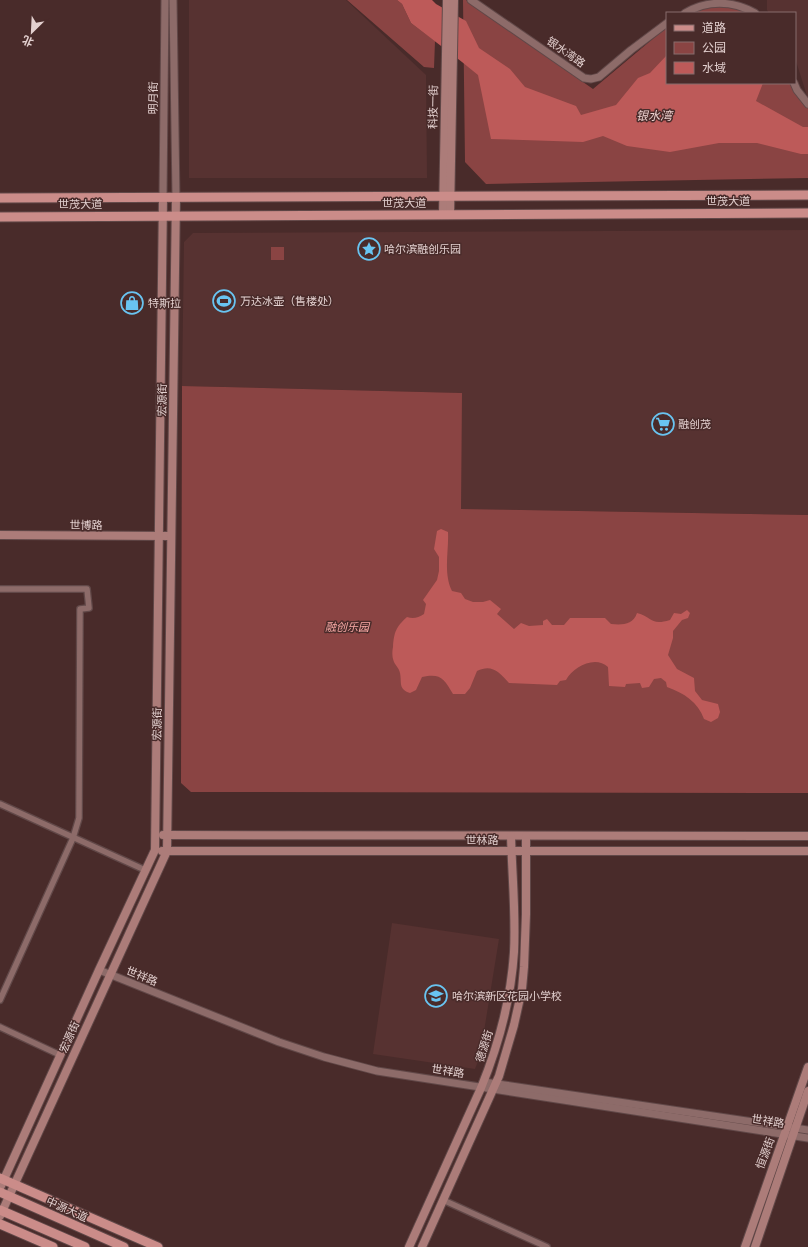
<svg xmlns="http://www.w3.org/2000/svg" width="808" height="1247" font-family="Lora,'Noto Sans SC',serif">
<rect width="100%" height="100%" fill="#492b2a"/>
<g fill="#573231">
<path d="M189,0h157l80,75 1,103h-238z"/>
<path d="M767,0h41v99l-13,-41v-45h-26l-2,-3z"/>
<path d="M808,230v285l-348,-6 1,-116 -279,-7 2,-144 9,-9z"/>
<path d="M392,923l107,16 -19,117 -5,13 -102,-15z"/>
</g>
<g fill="#8a4443">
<path d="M347,0h50l5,4 9,19 24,18 -1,27 -10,-1z"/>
<path d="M463,0h3l127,89 74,-62v56h128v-4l8,25 5,1v73l-322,6 -21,-22z"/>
<path d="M736,3l15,10h-67l5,-4z"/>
<rect x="271" y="247" width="13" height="13"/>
<path d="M182,386l280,7 -1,116 347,6v278l-617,-1 -10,-9z"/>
</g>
<g fill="#bd5a59">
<path d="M397,0h35l4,4 30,17 13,27 31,21 15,18 51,19 5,9 35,-10 22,-27 12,-5 17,-18v28h96l-7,18 47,26h5v27h-7l-44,-11h-38l-49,9 -43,-6 -24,-10 -20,6 -92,-3 -13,-64 -16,-13 -51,-39 -9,-19z"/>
<path d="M441,529l7,3c1,19 -5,41 4,59l9,2 4,6 8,3h10l7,-2 11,9 -4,5 17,15 7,-6 8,3 14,-1v-4l4,-2 5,6h12l6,-7h35l6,6c11,1 22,1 26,-11 16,4 13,13 33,7l4,-7 7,1 6,-4 3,3 -2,5 -6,2 -9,11v7l-5,17 9,14 17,9 1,13 7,9 16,4 2,8 -2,6 -7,4 -7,-3c-6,-17 -20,-26 -37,-32l-1,-5 -5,-4 -7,1 -5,8 -7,1 -2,-5 -14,1 -1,3 -16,-1 -1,-19c-13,-12 -35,0 -42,13l-6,1 -3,4 -48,-2c-10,-11 -17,-19 -32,-12l-7,17 -5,6h-12c-9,-16 -13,-21 -31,-17l-6,13 -6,3c-12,-4 -8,-10 -10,-20 -1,-5 -4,-7 -6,-11 -2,-5 -2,-10 -1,-15 1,-15 3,-20 14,-30 6,2 11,1 17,-3l2,-10 -3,-4 14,-20 2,-9v-14l-5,-8 3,-18z"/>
</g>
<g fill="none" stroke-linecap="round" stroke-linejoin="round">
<g stroke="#614848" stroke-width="8">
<g id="minor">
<path d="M0,589h87l2,19 -9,1 -1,209 -6,20 -73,162"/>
<path d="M0,804l145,66"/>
<path d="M0,1027l60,28"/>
<path d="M443,1200l104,47"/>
</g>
</g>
<g stroke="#614848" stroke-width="9">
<g id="tertiary">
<path d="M173,0l3,197"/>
<path d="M471,0l113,78 7,1 8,-2 32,-27 36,-27"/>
<path d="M685,13c22,-13 47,-13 70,0"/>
<path d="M794,83l3,7 11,14"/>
<path d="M163,197l2,-197"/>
<path d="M99,970l180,72 45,15 53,14 431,67"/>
<path d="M484,1082l324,48"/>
</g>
</g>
<g stroke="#614848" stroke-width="10">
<g id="secondary">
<path d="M443,215l4,-215"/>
<path d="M450,215l4,-215"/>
<path d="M0,535l171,1"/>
<path d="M163,835l645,1"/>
<path d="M162,851h646"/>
<path d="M0,1188l99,-218 56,-120 8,-653"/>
<path d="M0,1216l167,-365 9,-654"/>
<path d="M409,1247l72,-159c18,-44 30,-89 33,-136 2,-39 -2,-77 -3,-116"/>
<path d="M422,1247l77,-171 15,-51 8,-36 2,-22 2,-53v-78"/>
<path d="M745,1247l63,-180"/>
<path d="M755,1247l53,-156"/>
</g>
</g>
<g stroke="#614848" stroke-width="11">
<g id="primary">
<path d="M0,198l808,-3"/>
<path d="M0,217l808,-4"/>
<path d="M0,1178l158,69"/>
<path d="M0,1192l124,55"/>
<path d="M0,1210l85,37"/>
<path d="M0,1224l53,23"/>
</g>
</g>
<use href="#minor" stroke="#8d6b69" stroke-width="5.5"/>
<use href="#tertiary" stroke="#8d6b69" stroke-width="7"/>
<use href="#secondary" stroke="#ac7c79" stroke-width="8"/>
<use href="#primary" stroke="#cb8c89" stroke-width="9"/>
</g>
<defs>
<g id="sight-ring" transform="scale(1.15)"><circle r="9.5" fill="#492b2a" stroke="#69c4f1" stroke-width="1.5"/><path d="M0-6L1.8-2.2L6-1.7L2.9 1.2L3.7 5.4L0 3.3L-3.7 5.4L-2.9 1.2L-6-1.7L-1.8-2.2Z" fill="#69c4f1"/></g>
<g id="stadium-ring" transform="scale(1.15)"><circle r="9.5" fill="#492b2a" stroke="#69c4f1" stroke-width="1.5"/><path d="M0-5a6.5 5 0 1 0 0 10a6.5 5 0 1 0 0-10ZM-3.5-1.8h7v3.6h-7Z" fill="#69c4f1"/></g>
<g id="shop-ring" transform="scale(1.15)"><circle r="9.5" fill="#492b2a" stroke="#69c4f1" stroke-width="1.5"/><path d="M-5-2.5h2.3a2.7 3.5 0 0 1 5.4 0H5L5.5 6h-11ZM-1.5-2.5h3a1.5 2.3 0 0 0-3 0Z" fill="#69c4f1"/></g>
<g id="supermarket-ring" transform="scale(1.15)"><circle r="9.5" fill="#492b2a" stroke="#69c4f1" stroke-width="1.5"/><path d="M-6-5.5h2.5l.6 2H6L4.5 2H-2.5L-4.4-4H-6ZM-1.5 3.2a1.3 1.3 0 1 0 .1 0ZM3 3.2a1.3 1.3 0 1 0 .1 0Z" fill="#69c4f1"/></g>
<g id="school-ring" transform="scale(1.15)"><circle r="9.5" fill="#492b2a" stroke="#69c4f1" stroke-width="1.5"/><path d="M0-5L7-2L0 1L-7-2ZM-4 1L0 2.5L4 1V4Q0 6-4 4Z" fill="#69c4f1"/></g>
</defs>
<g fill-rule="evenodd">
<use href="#sight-ring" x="369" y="249"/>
<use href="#stadium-ring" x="224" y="301"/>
<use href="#shop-ring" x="132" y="303"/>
<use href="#supermarket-ring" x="663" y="424"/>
<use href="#school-ring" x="436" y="996"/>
</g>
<g text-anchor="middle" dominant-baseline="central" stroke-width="3" stroke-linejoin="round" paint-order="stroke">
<g font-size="11" fill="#e3d0cf" stroke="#492b2a">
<text transform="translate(566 52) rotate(35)">银水湾路</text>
<text transform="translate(153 98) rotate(-89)">明月街</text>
<text transform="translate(433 107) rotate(-89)">科技一街</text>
<text x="728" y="201">世茂大道</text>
<text x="404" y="203">世茂大道</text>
<text x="80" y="204">世茂大道</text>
<text transform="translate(162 400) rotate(-89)">宏源街</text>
<text transform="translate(86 525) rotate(1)">世博路</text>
<text transform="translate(157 724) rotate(-89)">宏源街</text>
<text x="482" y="840">世林路</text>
<text transform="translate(142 976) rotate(22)">世祥路</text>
<text transform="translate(69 1037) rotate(-66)">宏源街</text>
<text transform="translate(484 1046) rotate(-73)">德源街</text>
<text transform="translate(448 1071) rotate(9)">世祥路</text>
<text transform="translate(768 1121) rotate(9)">世祥路</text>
<text transform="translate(765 1153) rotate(-70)">恒源街</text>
<text transform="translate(67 1209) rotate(24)">中源大道</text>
</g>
<g font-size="11" fill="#e3d0cf" stroke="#492b2a" text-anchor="start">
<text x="384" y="249">哈尔滨融创乐园</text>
<text x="240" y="301">万达冰壶（售楼处）</text>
<text x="148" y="303">特斯拉</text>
<text x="678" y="424">融创茂</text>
<text x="452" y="996">哈尔滨新区花园小学校</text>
</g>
<g font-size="11" font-style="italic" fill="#fbaba7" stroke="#492b2a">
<text x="347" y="627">融创乐园</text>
</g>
<g font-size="12" font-style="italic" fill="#ecd0ce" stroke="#492b2a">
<text x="654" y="115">银水湾</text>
</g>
</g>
<rect x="666" y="12" width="130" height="72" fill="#492b2a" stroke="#876d6c"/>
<rect x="674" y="25" width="20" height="6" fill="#cb8c89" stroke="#876d6c"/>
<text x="702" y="32" font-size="12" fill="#e3d0cf">道路</text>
<rect x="674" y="42" width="20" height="12" fill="#8a4443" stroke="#876d6c"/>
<text x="702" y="52" font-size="12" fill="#e3d0cf">公园</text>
<rect x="674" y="62" width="20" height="12" fill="#bd5a59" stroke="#876d6c"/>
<text x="702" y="72" font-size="12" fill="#e3d0cf">水域</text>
<g transform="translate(32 32) rotate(204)" stroke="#492b2a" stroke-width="3" paint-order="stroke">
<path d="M0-3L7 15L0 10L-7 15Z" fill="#e3d0cf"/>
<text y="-6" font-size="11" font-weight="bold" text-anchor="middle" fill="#e3d0cf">北</text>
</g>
</svg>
